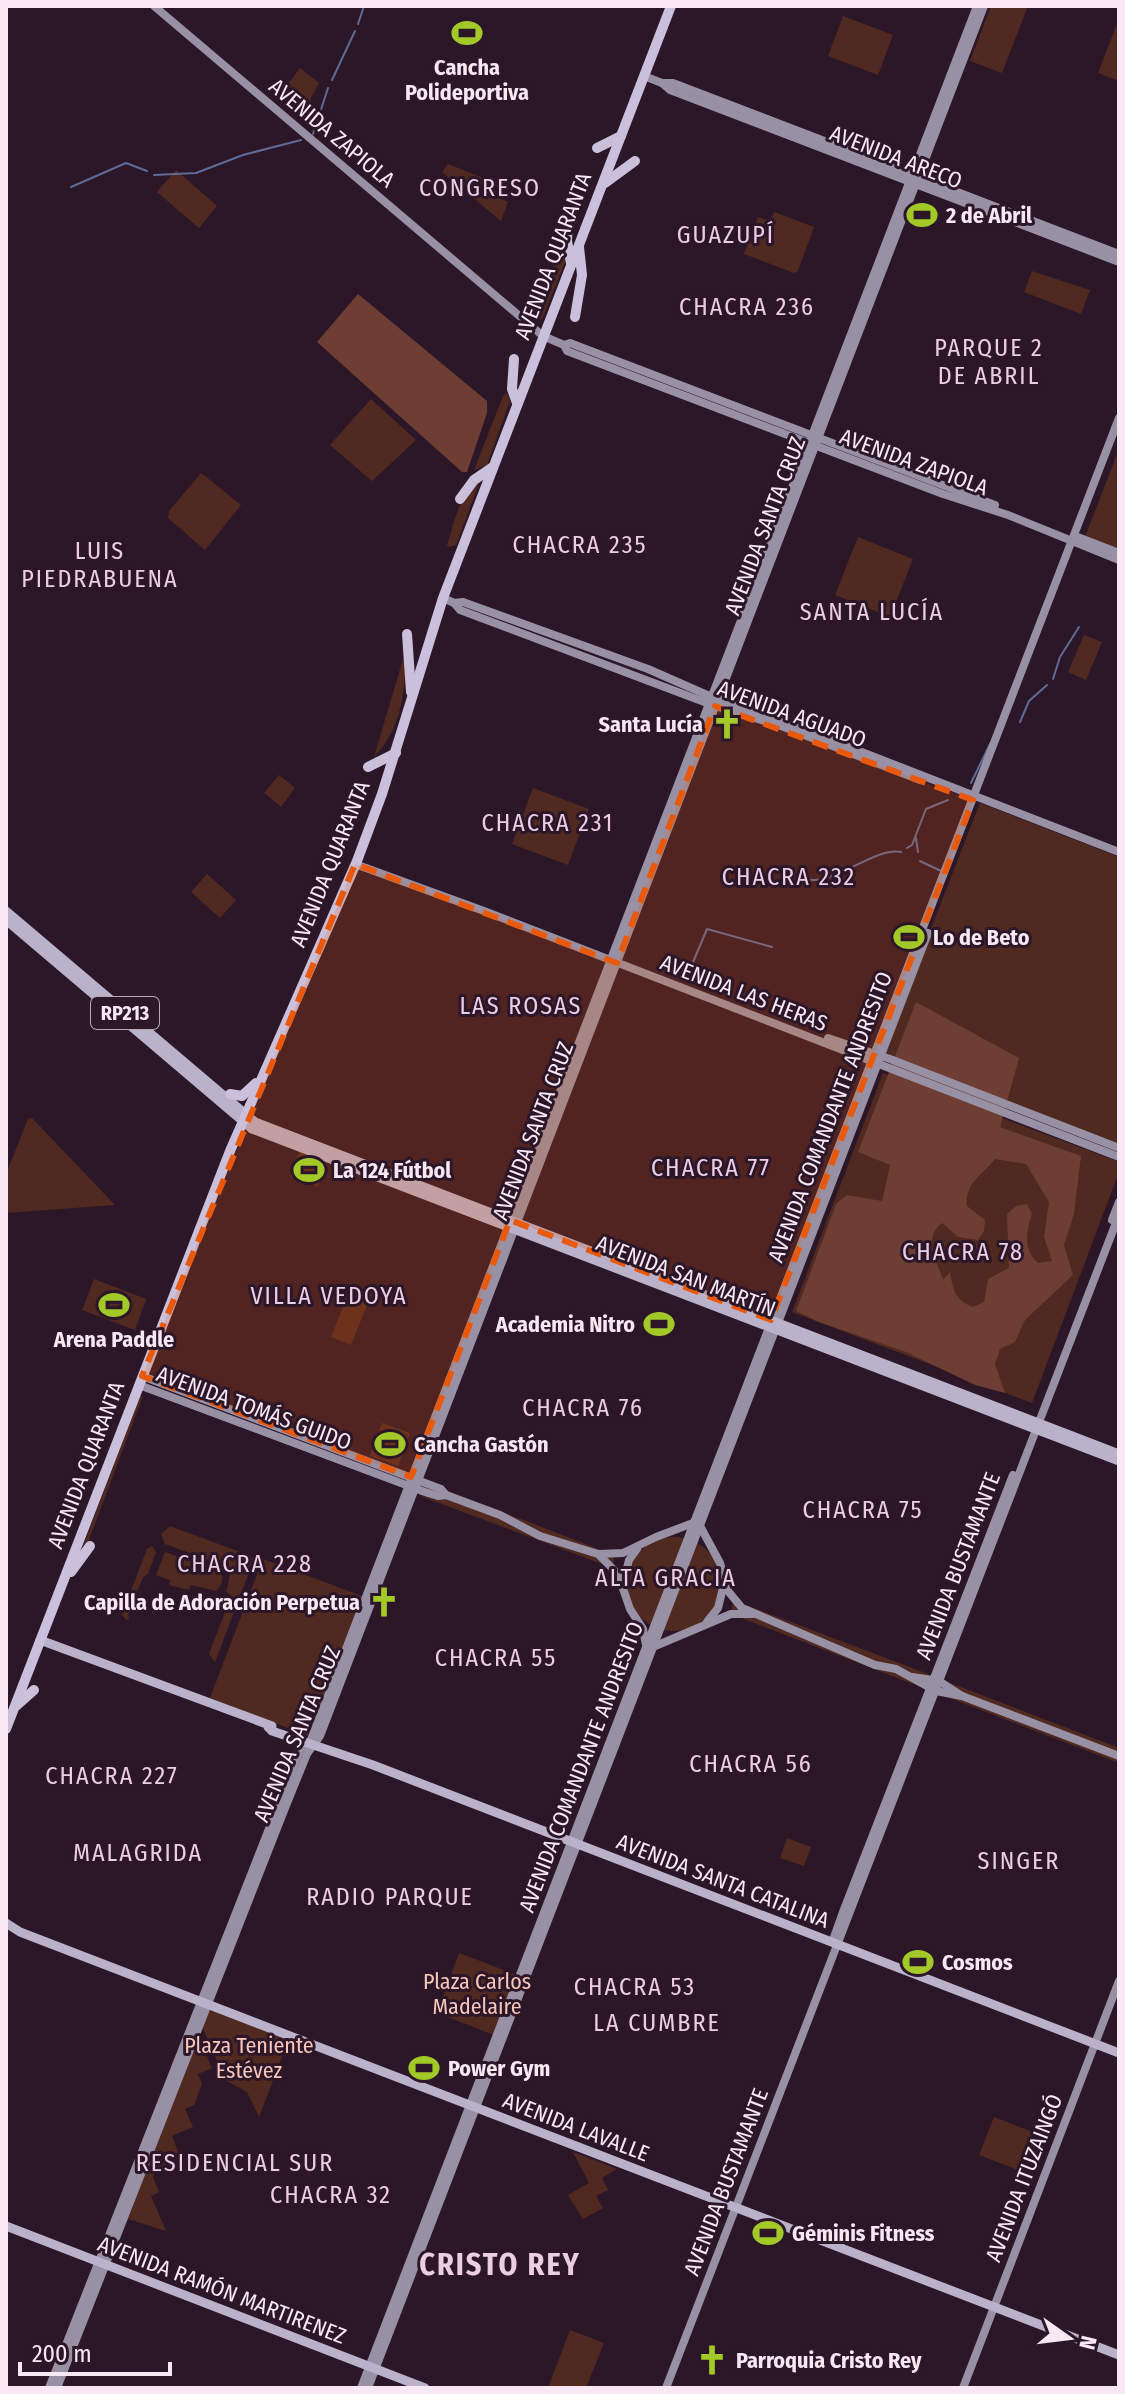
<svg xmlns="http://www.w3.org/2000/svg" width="1125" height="2394" font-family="'Fira Sans Condensed',sans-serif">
<rect width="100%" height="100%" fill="#2c1729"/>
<g fill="#502921">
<path d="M991,6h37l-26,67 -32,-12z"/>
<path d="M843,16l50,19 -15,40 -50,-19z"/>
<path d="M1119,19v62l-21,-8z"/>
<path d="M300,68l19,15 -17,32 -23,-19z"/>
<path d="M448,164l43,17 -4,11 21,10 -7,19 -59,-49z"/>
<path d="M176,170l41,36 -18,22 -42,-36z"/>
<path d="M774,212l40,15 -16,44 -4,2 -50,-19 14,-37 12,4z"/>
<path d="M561,248l4,2 1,10 -24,59 -4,1 -5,-5z"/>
<path d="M1032,271l58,19 -9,24 -57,-22z"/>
<path d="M507,393l3,8 -23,64 -13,5 29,-74z"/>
<path d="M371,399l45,41 -44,41 -42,-36z"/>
<path d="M1119,449v101l-34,-13z"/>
<path d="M201,473l40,32 -36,45 -37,-32 1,-7z"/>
<path d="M480,481l-24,64 -7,2 -2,-2c7,-20 12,-53 33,-64z"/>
<path d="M858,537l55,22 -23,58 -55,-22z"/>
<path d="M1084,635l18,7 -16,38 -18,-8z"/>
<path d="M403,659h3c-2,37 -5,70 -32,98z"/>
<path d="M279,775l16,13 -14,19 -17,-14z"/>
<path d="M533,788l56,21 -21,56 -56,-21z"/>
<path d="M980,803l139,54v291l-238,-92z"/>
<path d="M207,874l29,26 -16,18 -29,-26z"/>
<path d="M883,1073l236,89v10l-87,231 -240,-91z"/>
<path d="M32,1118l83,87 -109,8v-39l22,-55z"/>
<path d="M300,1150l25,9 2,4 -9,24 -28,-10z"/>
<path d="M94,1279l52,20 -11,31 -53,-20z"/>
<path d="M351,1287l20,8 -20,50 -20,-8z"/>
<path d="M143,1396l-56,149 -9,15 62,-163z"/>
<path d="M382,1423l28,10 -12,33 -28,-10z"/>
<path d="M1031,1433l-93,245 181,70v15l-388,-149 2,-14 203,77z"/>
<path d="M428,1483l186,72 -1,13 -190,-71z"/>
<path d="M170,1526l81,30 2,6 -38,100 -6,-8 22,-58 -5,-5c3,-10 6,-17 -1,-25l-60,-22 -4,-10z"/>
<circle cx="674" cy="1584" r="47"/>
<path d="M152,1546l4,6 -8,22 -5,3 -15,38 1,4 -3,1 -4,-6 25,-65z"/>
<path d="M165,1552l56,20c3,8 1,13 -5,19l-25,-6 -2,5 -20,-5 1,-5 -14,-5z"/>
<path d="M263,1559l99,37 -53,140 -99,-38z"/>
<path d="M787,1838l24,9 -7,19 -24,-8z"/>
<path d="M459,1953l58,22 -23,60 -57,-22z"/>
<path d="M209,2010l80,29 -30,78 -12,-25 -22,-12 -23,-54z"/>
<path d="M198,2035l14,33 -14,6 4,10 -8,21 -9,4 8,18 -21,9 8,21 -25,13 -2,7 6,15 -8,4 15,35 -38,-12z"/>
<path d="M994,2117l49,19 -15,38 -49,-19z"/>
<path d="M573,2152l44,17 -15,9 6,12 -12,6 7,12 -20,11 -15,-24 21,-12z"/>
<path d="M570,2330l34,13 -18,45h-38z"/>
</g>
<g fill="#6e3d33" fill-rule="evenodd">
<path d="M358,294l129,107v12l-20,59h-5l-145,-130z"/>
<path d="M916,1002l103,56 -19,69 81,29 -7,58 -10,31 9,30 -48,45 -10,22 -15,7 -5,15 10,29 -30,-8 -69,-33 -87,-30 -23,-11 40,-107 11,-9 35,6 8,-36 -32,-13zM995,1159l31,5 23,38 -5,35 8,24 -14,2c-15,-14 -12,-30 -6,-49l-5,-10 -11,2 -9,8 2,54 -21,11 -4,23 -11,5c-18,-7 -20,-17 -23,-35l-7,8c-6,-20 -21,-42 -1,-57l16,14 20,3 6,-9 1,-11 -18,-14c-2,-23 15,-31 28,-47z"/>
</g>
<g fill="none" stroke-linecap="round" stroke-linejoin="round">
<g stroke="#5f6b97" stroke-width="2">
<path d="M358,24l6,-18"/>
<path d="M332,80l23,-49"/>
<path d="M313,134l15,-46"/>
<path d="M154,175l42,-2 47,-18 58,-15"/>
<path d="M71,187l55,-24 21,8"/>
<path d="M1053,679l7,-22 19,-30"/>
<path d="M1020,722l9,-21 18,-16"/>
<path d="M971,783l19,-39"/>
<path d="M916,838l2,14"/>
<path d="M907,848l5,-3 14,-36 22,-9"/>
<path d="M920,861l21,10"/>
<path d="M801,878c5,1 9,2 13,2 26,0 63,-33 87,-28"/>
<path d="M688,974l19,-45 65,18"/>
</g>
<g stroke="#9891a5" stroke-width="8">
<path d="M154,6l389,330 21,9 3,6 376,143 65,21 111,45"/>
<path d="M644,76l18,7 8,7 449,172"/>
<path d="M662,83h11l446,171"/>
<path d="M564,345l6,-2 425,162"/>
<path d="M1075,536l44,17"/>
<path d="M443,598l11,5 9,-1 185,67 66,29 68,23 337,131"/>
<path d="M454,603l6,7 255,96 66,20 139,54"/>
<path d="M355,864l129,47 635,246"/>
<path d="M828,1038l62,21 229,89"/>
<path d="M1112,1220l7,-18"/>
<path d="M142,1376l299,113 5,6"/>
<path d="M139,1385l286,107 13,4 8,-1 54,20 40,21 58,18 20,20 12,35 13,20 3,16"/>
<path d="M700,1526l20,37 8,28 14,17 133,57 21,4 40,22 26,5"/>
<path d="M599,1554l24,-1 33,-16 37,-14"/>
<path d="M623,1584l6,-24 8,-11"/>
<path d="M707,1622l11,-14 6,-24"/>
<path d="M653,1647l78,-33h21"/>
<path d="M912,1677l27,4 23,15 157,60"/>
<path d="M836,1944l-2,-7 9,-25 170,-437"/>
<path d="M49,2388l251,-638 11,-10 666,-1734"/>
<path d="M57,2388l228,-580 22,-54 13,-18 664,-1730"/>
<path d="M361,2388l758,-1970"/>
<path d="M368,2388l560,-1455"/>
<path d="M666,2388l453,-1173"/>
<path d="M963,2388l156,-407"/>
</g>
<g stroke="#bab1ca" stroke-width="9">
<path d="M6,911l249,211 864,332"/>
<path d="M6,920l246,209 867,332"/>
<path d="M40,1640l232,86"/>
<path d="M268,1727l4,4 101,34 746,288"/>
<path d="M6,1923l14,9 1099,423"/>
<path d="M6,2226l419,162"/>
</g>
<g stroke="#cac0dc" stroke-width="10">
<path d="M597,148l24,-12"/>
<path d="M605,183l30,-22"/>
<path d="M568,218l-1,23 4,22"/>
<path d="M575,317l7,-42 -3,-28"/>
<path d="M514,359l-2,30 5,14"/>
<path d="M460,499l14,-19 19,-13"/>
<path d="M407,634l4,58"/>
<path d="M368,767l28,-14"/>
<path d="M230,1094l12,2 14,-13"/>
<path d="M71,1572l19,-26"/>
<path d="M16,1706l18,-16"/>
<path d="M6,1729l224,-578 127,-290 25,-67 61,-196 228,-592"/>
</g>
</g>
<path fill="#e8590c" fill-opacity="0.2" stroke="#e8590c" stroke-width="6" stroke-dasharray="16 10" stroke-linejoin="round" d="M715,706l258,94 -202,520 -261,-100 -99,257 -269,-101 213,-512 262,99z"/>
<defs>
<g id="stadium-bare" transform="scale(2.4)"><path d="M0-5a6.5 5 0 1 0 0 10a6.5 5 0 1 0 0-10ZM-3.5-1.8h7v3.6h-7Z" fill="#a2c928" stroke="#2c1729" stroke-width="2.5" paint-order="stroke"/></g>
<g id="church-bare" transform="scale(2.4)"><path d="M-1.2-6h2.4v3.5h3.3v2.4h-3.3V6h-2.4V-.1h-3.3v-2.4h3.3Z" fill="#a2c928" stroke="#2c1729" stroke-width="2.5" paint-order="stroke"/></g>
</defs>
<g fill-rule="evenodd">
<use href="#stadium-bare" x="467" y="33"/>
<use href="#stadium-bare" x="922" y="215"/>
<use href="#church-bare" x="727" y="724"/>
<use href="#stadium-bare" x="909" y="937"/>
<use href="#stadium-bare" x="309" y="1170"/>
<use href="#stadium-bare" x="114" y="1305"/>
<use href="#stadium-bare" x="659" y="1324"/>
<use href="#stadium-bare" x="390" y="1444"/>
<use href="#church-bare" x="384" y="1602"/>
<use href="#stadium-bare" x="918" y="1962"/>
<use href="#stadium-bare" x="424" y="2068"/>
<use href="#stadium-bare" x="768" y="2233"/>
<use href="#church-bare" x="712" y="2360"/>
</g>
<g text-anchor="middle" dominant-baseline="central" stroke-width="6" stroke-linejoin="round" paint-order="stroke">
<rect fill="#2c1729" stroke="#baa9b7" stroke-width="2" x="91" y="997" width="68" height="32" rx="6"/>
<g font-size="20" font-weight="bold" fill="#f7e8f4">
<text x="125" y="1013">RP213</text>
</g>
<g font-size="22" font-weight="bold" fill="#f7e8f4" stroke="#2c1729" text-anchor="start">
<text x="467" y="67" text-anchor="middle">Cancha<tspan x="467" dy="25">Polideportiva</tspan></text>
<text x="946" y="215">2 de Abril</text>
<text x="703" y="724" text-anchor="end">Santa Lucía</text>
<text x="933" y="937">Lo de Beto</text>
<text x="333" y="1170">La 124 Fútbol</text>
<text x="635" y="1324" text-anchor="end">Academia Nitro</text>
<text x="114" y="1339" text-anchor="middle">Arena Paddle</text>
<text x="414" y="1444">Cancha Gastón</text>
<text x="360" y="1602" text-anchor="end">Capilla de Adoración Perpetua</text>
<text x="942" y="1962">Cosmos</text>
<text x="448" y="2068">Power Gym</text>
<text x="792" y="2233">Géminis Fitness</text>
<text x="736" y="2360">Parroquia Cristo Rey</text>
</g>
<g font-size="22" fill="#f7e8f4" stroke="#2c1729">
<text transform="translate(332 133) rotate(40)">AVENIDA ZAPIOLA</text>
<text transform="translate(896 157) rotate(21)">AVENIDA ARECO</text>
<text transform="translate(553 256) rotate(-69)">AVENIDA QUARANTA</text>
<text transform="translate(914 462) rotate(20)">AVENIDA ZAPIOLA</text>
<text transform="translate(765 526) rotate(-69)">AVENIDA SANTA CRUZ</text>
<text transform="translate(792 714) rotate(20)">AVENIDA AGUADO</text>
<text transform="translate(330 864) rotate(-68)">AVENIDA QUARANTA</text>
<text transform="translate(744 993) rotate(21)">AVENIDA LAS HERAS</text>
<text transform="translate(830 1117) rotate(-69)">AVENIDA COMANDANTE ANDRESITO</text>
<text transform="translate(533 1131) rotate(-69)">AVENIDA SANTA CRUZ</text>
<text transform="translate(686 1276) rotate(21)">AVENIDA SAN MARTÍN</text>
<text transform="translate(254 1408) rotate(20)">AVENIDA TOMÁS GUIDO</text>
<text transform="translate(86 1465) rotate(-69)">AVENIDA QUARANTA</text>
<text transform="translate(958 1566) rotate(-69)">AVENIDA BUSTAMANTE</text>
<text transform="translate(297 1734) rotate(-67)">AVENIDA SANTA CRUZ</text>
<text transform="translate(581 1767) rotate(-69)">AVENIDA COMANDANTE ANDRESITO</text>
<text transform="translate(723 1881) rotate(21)">AVENIDA SANTA CATALINA</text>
<text transform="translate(576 2127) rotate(21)">AVENIDA LAVALLE</text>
<text transform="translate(1024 2178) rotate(-69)">AVENIDA ITUZAINGÓ</text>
<text transform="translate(726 2182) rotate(-69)">AVENIDA BUSTAMANTE</text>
<text transform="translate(222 2290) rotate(21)">AVENIDA RAMÓN MARTIRENEZ</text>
</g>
<g font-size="22" fill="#f9c6ba" stroke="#2c1729">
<text x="477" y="1981">Plaza Carlos<tspan x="477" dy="25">Madelaire</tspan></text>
<text x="249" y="2045">Plaza Teniente<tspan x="249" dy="25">Estévez</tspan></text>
</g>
<g font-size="24" letter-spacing="2" fill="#ebcee5" stroke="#2c1729">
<text x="480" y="188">CONGRESO</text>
<text x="726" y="235">GUAZUPÍ</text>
<text x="747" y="307">CHACRA 236</text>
<text x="989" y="348">PARQUE 2<tspan x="989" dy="28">DE ABRIL</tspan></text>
<text x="580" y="545">CHACRA 235</text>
<text x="100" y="551">LUIS<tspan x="100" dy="28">PIEDRABUENA</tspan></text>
<text x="872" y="612">SANTA LUCÍA</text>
<text x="548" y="823">CHACRA 231</text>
<text x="789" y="877">CHACRA 232</text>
<text x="521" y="1006">LAS ROSAS</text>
<text x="711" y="1168">CHACRA 77</text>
<text x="963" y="1252">CHACRA 78</text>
<text x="329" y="1296">VILLA VEDOYA</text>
<text x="583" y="1408">CHACRA 76</text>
<text x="863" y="1510">CHACRA 75</text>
<text x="245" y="1564">CHACRA 228</text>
<text x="666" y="1578">ALTA GRACIA</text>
<text x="496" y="1658">CHACRA 55</text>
<text x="751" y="1764">CHACRA 56</text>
<text x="112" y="1776">CHACRA 227</text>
<text x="138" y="1853">MALAGRIDA</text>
<text x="1019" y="1861">SINGER</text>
<text x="390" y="1897">RADIO PARQUE</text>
<text x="635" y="1987">CHACRA 53</text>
<text x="657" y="2023">LA CUMBRE</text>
<text x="235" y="2163">RESIDENCIAL SUR</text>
<text x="331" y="2195">CHACRA 32</text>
</g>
<g font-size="30" font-weight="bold" letter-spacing="2" fill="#ebcee5" stroke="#2c1729">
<text x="500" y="2265">CRISTO REY</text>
</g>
</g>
<rect width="1125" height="2394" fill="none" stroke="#f7e8f4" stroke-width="16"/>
<g transform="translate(1069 2338) rotate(104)" stroke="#2c1729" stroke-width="6" paint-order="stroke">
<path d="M0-6L14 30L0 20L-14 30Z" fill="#f7e8f4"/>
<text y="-12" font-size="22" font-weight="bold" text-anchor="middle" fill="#f7e8f4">N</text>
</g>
<path d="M20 2362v12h150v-12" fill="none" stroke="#f7e8f4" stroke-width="4"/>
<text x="32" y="2362" font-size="24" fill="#f7e8f4" stroke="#2c1729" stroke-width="6" paint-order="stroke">200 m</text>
</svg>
